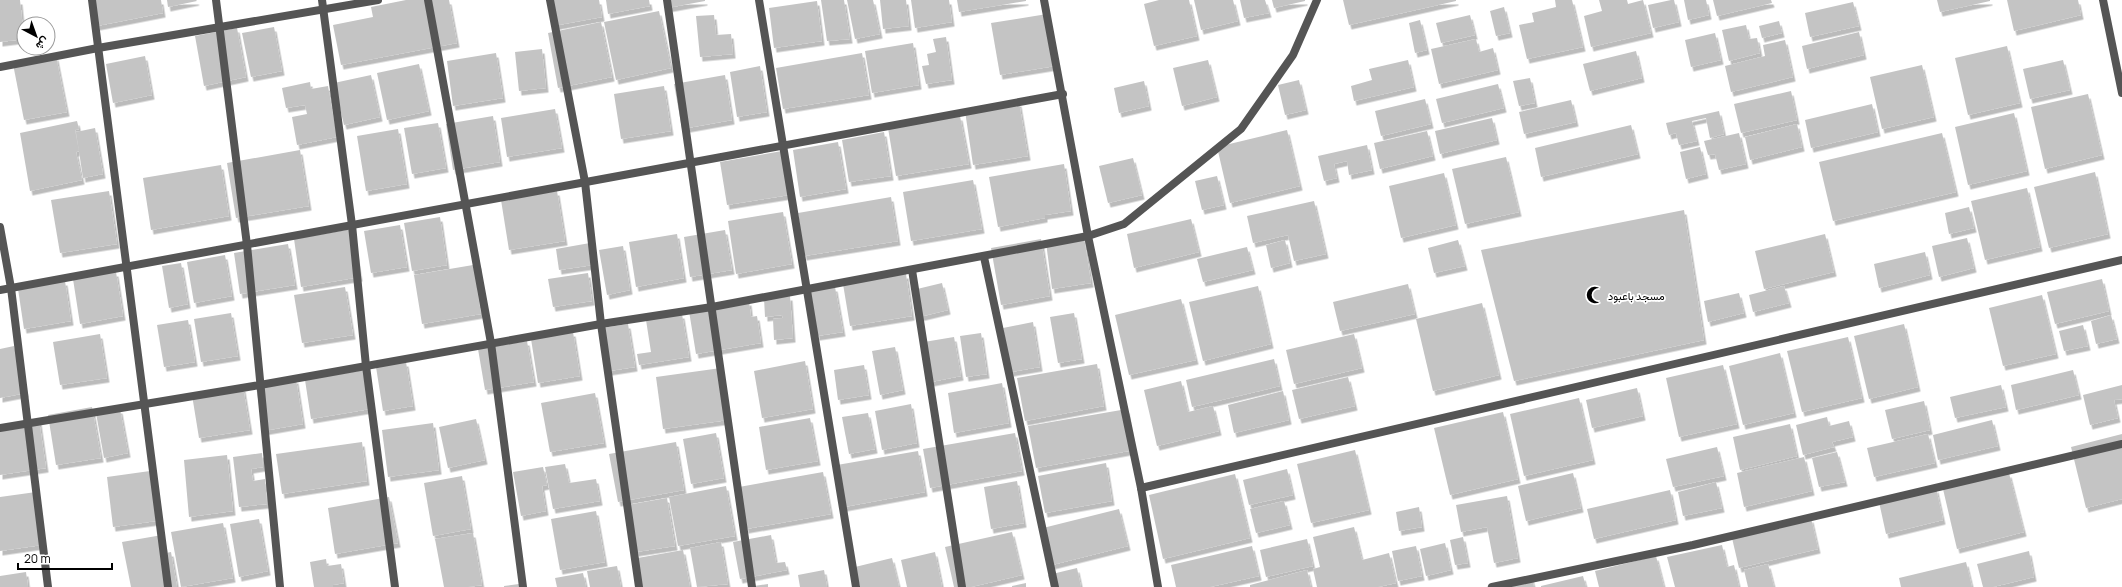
<svg xmlns="http://www.w3.org/2000/svg" width="2122" height="587" font-family="Manrope,Vazirmatn,sans-serif">
<defs>
<filter id="shadow"><feDropShadow dx="2.5" dy="4.5" stdDeviation="0" flood-color="#0004"/></filter>
</defs>
<rect width="100%" height="100%" fill="#fff"/>
<g fill="#c4c4c4" filter="url(#shadow)">
<path d="M0,0h20l4,39 -24,3z"/>
<path d="M92,0h69l2,13 -66,13z"/>
<path d="M167,0h29l1,1 -29,6z"/>
<path d="M406,0h43l8,43 -116,22 -8,-40 40,-8 -2,-10z"/>
<path d="M548,0h51l3,17 -49,9z"/>
<path d="M606,0h43l1,6 -42,8z"/>
<path d="M666,0h39v1l-38,7z"/>
<path d="M821,0h23l6,39 -23,2z"/>
<path d="M847,0h26l7,34 -25,5z"/>
<path d="M880,0h26l3,26 -26,3z"/>
<path d="M911,0h38l3,22 -37,6z"/>
<path d="M957,0h69v1l-67,11z"/>
<path d="M1159,0h30l8,36 -43,10 -10,-42z"/>
<path d="M1194,0h39l5,21 -37,9z"/>
<path d="M1240,0h25l4,13 -25,5z"/>
<path d="M1272,0h33v1l-31,7z"/>
<path d="M1343,0h113v1l-107,24z"/>
<path d="M1555,0h17l11,47 -56,12 -8,-34 15,-3 -2,-9 24,-6z"/>
<path d="M1599,0h28l1,4 15,-4 8,33 -60,14 -7,-31 18,-5z"/>
<path d="M1671,0h3l5,22 -26,6 -5,-23z"/>
<path d="M1684,0h22l3,15 -21,5z"/>
<path d="M1713,0h58l1,3 -55,13z"/>
<path d="M1937,0h53v1l-50,11z"/>
<path d="M2007,0h71l3,15 -67,16z"/>
<path d="M817,1l5,40 -48,7 -5,-40z"/>
<path d="M1853,2l6,24 -49,11 -5,-24z"/>
<path d="M1504,7l6,26 -14,3 -6,-25z"/>
<path d="M659,11l12,57 -55,12 -12,-58z"/>
<path d="M1047,14l8,52 -55,9 -9,-52z"/>
<path d="M714,15l2,20 15,-1 2,20 -33,3 -4,-41z"/>
<path d="M1470,15l5,20 -34,8 -5,-20z"/>
<path d="M1420,20l7,30 -12,3 -6,-30z"/>
<path d="M1779,21l3,12 -20,5 -3,-12z"/>
<path d="M601,22l11,55 -54,11 -10,-55z"/>
<path d="M1746,25l3,14 8,-1 3,15 -31,8 -7,-31z"/>
<path d="M274,27l8,44 -31,6 -9,-44z"/>
<path d="M237,28l9,49 -42,9 -9,-50z"/>
<path d="M1859,32l5,23 -57,14 -5,-23z"/>
<path d="M1715,33l6,27 -30,7 -6,-27z"/>
<path d="M946,37l6,43 -26,4 -4,-18 7,-1 -2,-11 9,-2 -3,-13z"/>
<path d="M1476,39l3,13 14,-4 5,22 -59,14 -8,-35z"/>
<path d="M1785,40l8,37 -62,15 -6,-26 40,-10 -2,-11z"/>
<path d="M913,43l6,42 -47,8 -7,-42z"/>
<path d="M2007,46l13,57 -52,12 -13,-57z"/>
<path d="M542,49l4,39 -27,3 -4,-39z"/>
<path d="M1636,51l6,27 -52,13 -7,-27z"/>
<path d="M496,53l7,45 -50,8 -6,-45z"/>
<path d="M862,53l7,42 -86,14 -7,-41z"/>
<path d="M56,56l11,56 -43,8 -11,-56z"/>
<path d="M145,56l7,39 -39,8 -7,-39z"/>
<path d="M1208,60l9,37 -35,9 -9,-38z"/>
<path d="M1408,60l6,27 -60,14 -3,-15 21,-6 -3,-11z"/>
<path d="M2063,60l7,30 -40,9 -7,-30z"/>
<path d="M419,64l10,47 -42,9 -10,-47z"/>
<path d="M1922,65l12,52 -52,12 -12,-52z"/>
<path d="M760,66l7,46 -30,5 -7,-45z"/>
<path d="M371,75l9,42 -36,8 -10,-42z"/>
<path d="M725,75l7,45 -50,9 -8,-45z"/>
<path d="M1530,78l5,25 -16,3 -6,-25z"/>
<path d="M1299,80l7,30 -21,5 -7,-30z"/>
<path d="M1144,81l5,25 -30,7 -5,-25z"/>
<path d="M310,82l1,7 17,-3 9,51 -40,8 -5,-28 15,-3 -2,-9 -19,3 -4,-20z"/>
<path d="M1498,84l6,24 -62,15 -6,-24z"/>
<path d="M664,86l7,45 -50,8 -7,-45z"/>
<path d="M1791,91l6,29 -56,13 -7,-29z"/>
<path d="M2088,94l14,61 -57,14 -14,-62z"/>
<path d="M1425,99l6,25 -50,12 -6,-25z"/>
<path d="M1571,100l5,22 -52,12 -5,-22z"/>
<path d="M1019,102l9,54 -55,9 -8,-54z"/>
<path d="M1872,104l6,28 -67,16 -6,-28z"/>
<path d="M555,109l7,39 -55,9 -6,-39z"/>
<path d="M1719,111l5,23 -14,4 -4,-20 -14,3 5,20 -18,4 -3,-12 -7,2 -3,-12z"/>
<path d="M2014,113l13,58 -59,14 -13,-58z"/>
<path d="M493,116l7,46 -47,8 -7,-46z"/>
<path d="M960,116l9,48 -73,12 -8,-48z"/>
<path d="M1492,118l5,22 -57,14 -5,-23z"/>
<path d="M77,121l2,8 -4,1 4,21 -3,1 6,28 -52,11 -10,-58z"/>
<path d="M438,123l8,45 -34,6 -8,-46z"/>
<path d="M1797,124l5,23 -52,13 -5,-23z"/>
<path d="M1631,125l7,29 -97,23 -6,-29z"/>
<path d="M95,128l8,46 -20,4 -7,-46z"/>
<path d="M398,129l9,55 -41,7 -9,-55z"/>
<path d="M1287,130l13,56 -70,17 -13,-56z"/>
<path d="M1427,131l6,25 -53,13 -6,-26z"/>
<path d="M884,132l7,44 -42,6 -7,-42z"/>
<path d="M1739,133l7,31 -27,6 -4,-16 -7,1 -4,-14z"/>
<path d="M1942,133l14,59 -123,29 -14,-59z"/>
<path d="M838,142l8,47 -46,8 -7,-47z"/>
<path d="M1367,145l5,25 -23,5 -2,-14 -13,3 3,14 -13,3 -6,-25z"/>
<path d="M1700,147l6,27 -20,5 -6,-27z"/>
<path d="M300,150l9,56 -73,12 -9,-55z"/>
<path d="M782,151l7,44 -62,10 -7,-43z"/>
<path d="M1506,157l13,55 -54,12 -13,-55z"/>
<path d="M1133,158l9,37 -34,8 -9,-37z"/>
<path d="M1064,164l7,47 -26,4v3l-47,9 -9,-50z"/>
<path d="M221,165l8,51 -78,14 -8,-52z"/>
<path d="M2095,172l13,62 -59,14 -15,-61z"/>
<path d="M1444,173l12,52 -55,13 -12,-52z"/>
<path d="M1217,176l7,29 -22,5 -7,-29z"/>
<path d="M973,180l9,49 -71,12 -8,-49z"/>
<path d="M2027,188l13,59 -55,13 -14,-59z"/>
<path d="M109,191l8,53 -57,9 -9,-53z"/>
<path d="M557,191l8,50 -56,9 -8,-50z"/>
<path d="M891,197l7,44 -94,15 -6,-43z"/>
<path d="M1314,201l12,53 -32,7 -6,-26 -35,8 -6,-27z"/>
<path d="M1969,207l5,21 -25,6 -4,-21z"/>
<path d="M1684,210l20,130 -190,41 -33,-131z"/>
<path d="M783,212l9,52 -56,10 -8,-53z"/>
<path d="M440,217l7,48 -35,6 -8,-48z"/>
<path d="M1191,219l8,33 -65,16 -7,-34z"/>
<path d="M400,225l7,42 -36,6 -7,-42z"/>
<path d="M352,229l8,48 -59,10 -7,-48z"/>
<path d="M725,230l7,40 -42,7 -6,-40z"/>
<path d="M677,234l7,44 -48,9 -7,-45z"/>
<path d="M1825,234l9,38 -70,17 -9,-38z"/>
<path d="M1084,237l7,46 -39,6 -6,-47z"/>
<path d="M1967,238l7,30 -35,9 -7,-31z"/>
<path d="M1041,239l9,57 -49,9 -10,-57z"/>
<path d="M1285,240l5,23 -19,5 -5,-23z"/>
<path d="M1458,240l7,26 -31,7 -6,-25z"/>
<path d="M590,243l3,22 -34,5 -3,-21z"/>
<path d="M288,244l7,41 -55,9 -6,-41z"/>
<path d="M623,246l7,44 -23,5 -8,-45z"/>
<path d="M1247,247l6,23 -50,12 -6,-23z"/>
<path d="M1925,252l5,23 -51,13 -5,-24z"/>
<path d="M225,255l7,41 -38,7 -7,-41z"/>
<path d="M181,263l7,41 -19,4 -7,-42z"/>
<path d="M479,264l-2,25 4,25 -59,10 -8,-49z"/>
<path d="M116,272l7,44 -43,8 -7,-45z"/>
<path d="M588,273l4,28 -39,6 -5,-28z"/>
<path d="M906,274l6,42 -62,10 -7,-42z"/>
<path d="M2102,279l7,32 -54,13 -8,-32z"/>
<path d="M65,281l6,40 -47,8 -6,-40z"/>
<path d="M942,283l6,27 -29,7 -6,-27z"/>
<path d="M1408,284l7,30 -75,17 -7,-29z"/>
<path d="M1258,286l13,58 -68,17 -14,-59z"/>
<path d="M1784,286l5,17 -36,9 -4,-17z"/>
<path d="M345,287l8,48 -51,8 -8,-48z"/>
<path d="M835,287l8,45 -26,4 -7,-45z"/>
<path d="M1739,293l5,20 -36,9 -4,-21z"/>
<path d="M2042,295l14,59 -53,12 -14,-58z"/>
<path d="M790,296l3,42 -19,2 -1,-21 10,-1 -1,-3 -17,2 -1,-19z"/>
<path d="M1181,299l15,61 -67,15 -14,-60z"/>
<path d="M749,301l2,16 6,-1 4,27 -65,11 -7,-43z"/>
<path d="M1482,303l17,72 -66,16 -17,-72z"/>
<path d="M231,313l7,43 -37,6 -7,-43z"/>
<path d="M1074,313l8,46 -24,4 -8,-46z"/>
<path d="M682,314l7,43 -50,8 -2,-11 14,-2 -5,-32z"/>
<path d="M2111,315l6,24 -21,5 -5,-23z"/>
<path d="M188,320l7,42 -31,5 -7,-42z"/>
<path d="M1033,322l7,45 -29,5 -8,-44z"/>
<path d="M628,324l7,43 -26,4 -7,-43z"/>
<path d="M1904,324l14,63 -49,12 -15,-63z"/>
<path d="M2083,325l5,21 -24,5 -5,-20z"/>
<path d="M573,332l7,44 -42,7 -7,-44z"/>
<path d="M981,333l6,41 -21,3 -6,-41z"/>
<path d="M100,334l7,44 -47,7 -7,-43z"/>
<path d="M1354,334l8,34 -68,16 -8,-34z"/>
<path d="M954,337l7,39 -30,6 -7,-40z"/>
<path d="M1848,337l14,61 -60,14 -15,-61z"/>
<path d="M527,341l7,41 -49,8 -7,-41z"/>
<path d="M14,346l12,47 -26,5v-49z"/>
<path d="M895,347l8,43 -23,5 -8,-44z"/>
<path d="M1780,353l14,60 -51,12 -14,-59z"/>
<path d="M1274,359l6,27 -88,21 -6,-27z"/>
<path d="M805,361l8,48 -51,9 -8,-47z"/>
<path d="M406,362l7,44 -30,5 -7,-44z"/>
<path d="M1097,364l7,42 -79,15 -8,-43z"/>
<path d="M864,365l5,30 -31,5 -4,-30z"/>
<path d="M1723,365l14,59 -58,13 -13,-59z"/>
<path d="M721,368l7,52 -65,9 -7,-52z"/>
<path d="M364,370l6,39 -59,10 -6,-39z"/>
<path d="M2073,370l6,25 -63,15 -5,-25z"/>
<path d="M1348,377l7,29 -56,13 -7,-29z"/>
<path d="M296,379l7,45 -40,7 -7,-45z"/>
<path d="M1181,381l7,31 25,-6 6,25 -62,15 -13,-56z"/>
<path d="M1002,383l7,40 -55,10 -6,-40z"/>
<path d="M2001,385l5,22 -51,11 -5,-21z"/>
<path d="M2122,385v14l-8,1 4,18 -28,7 -7,-30z"/>
<path d="M243,387l7,43 -51,8 -7,-43z"/>
<path d="M1637,388l6,28 -51,12 -6,-28z"/>
<path d="M1283,391l6,29 -55,13 -6,-28z"/>
<path d="M595,393l9,50 -54,9 -9,-49z"/>
<path d="M1579,398l14,62 -69,16 -14,-62z"/>
<path d="M1924,401l6,29 -38,9 -7,-29z"/>
<path d="M911,404l6,39 -35,7 -7,-39z"/>
<path d="M92,407l9,51 -45,7 -8,-50z"/>
<path d="M120,409l8,44 -24,5 -8,-45z"/>
<path d="M1127,409l7,41 -98,18 -8,-42z"/>
<path d="M1503,412l15,67 -68,16 -16,-67z"/>
<path d="M868,413l7,36 -26,5 -7,-37z"/>
<path d="M1827,417l2,9 20,-5 4,16 -21,5 2,5 -31,8 -7,-30z"/>
<path d="M810,418l8,43 -52,9 -7,-43z"/>
<path d="M476,419l9,41 -37,8 -9,-41z"/>
<path d="M39,420l7,48 -46,7v-48z"/>
<path d="M1992,420l6,26 -60,14 -5,-25z"/>
<path d="M433,423l6,47 -51,7 -6,-47z"/>
<path d="M1790,424l7,32 -57,14 -7,-33z"/>
<path d="M716,433l8,45 -33,6 -8,-45z"/>
<path d="M1015,433l7,38 -92,17 -7,-39z"/>
<path d="M1928,434l7,29 -61,14 -7,-29z"/>
<path d="M2122,434v65l-36,9 -15,-61z"/>
<path d="M362,442l5,39 -85,13 -6,-40z"/>
<path d="M676,442l8,48 -66,12 -9,-48z"/>
<path d="M1717,447l7,29 -51,11 -7,-28z"/>
<path d="M1355,450l14,60 -58,13 -14,-59z"/>
<path d="M918,451l7,41 -81,15 -7,-42z"/>
<path d="M1837,452l8,30 -26,5 -7,-29z"/>
<path d="M262,453l1,14 -12,2 2,12 12,-2 2,25 -28,3 -6,-50z"/>
<path d="M227,455l6,56 -44,6 -5,-57z"/>
<path d="M1804,457l8,34 -68,16 -7,-34z"/>
<path d="M1106,463l6,38 -67,12 -7,-37z"/>
<path d="M565,464l4,19 27,-4 4,22 -47,8 -8,-42z"/>
<path d="M543,467l4,18 -5,1 4,25 -25,5 -8,-44z"/>
<path d="M1287,469l6,26 -44,10 -6,-25z"/>
<path d="M150,471l6,50 -43,6 -6,-50z"/>
<path d="M823,472l8,42 -85,15 -7,-42z"/>
<path d="M1573,473l8,35 -55,13 -8,-35z"/>
<path d="M2009,473l15,59 -67,17 -14,-60z"/>
<path d="M1235,474l15,64 -87,21 -14,-64z"/>
<path d="M462,476l9,53 -38,7 -9,-53z"/>
<path d="M1017,481l7,42 -33,6 -7,-42z"/>
<path d="M1716,482l6,26 -39,8 -5,-24z"/>
<path d="M726,486l9,50 -57,10 -9,-49z"/>
<path d="M1936,488l7,32 -57,14 -7,-32z"/>
<path d="M1670,490l6,30 -82,19 -7,-30z"/>
<path d="M36,492l6,53 -42,6v-54z"/>
<path d="M1507,496l11,62 -24,5 -7,-36 -26,5 -5,-27z"/>
<path d="M389,497l9,46 -63,11 -7,-46z"/>
<path d="M667,498l8,48 -39,6 -9,-47z"/>
<path d="M1284,501l6,24 -34,8 -6,-24z"/>
<path d="M1419,507l3,20 -23,4 -3,-19z"/>
<path d="M1119,509l9,37 -80,20 -9,-37z"/>
<path d="M596,511l9,51 -45,8 -9,-51z"/>
<path d="M1811,518l7,31 -79,19 -7,-30z"/>
<path d="M259,519l9,52 -29,6 -9,-53z"/>
<path d="M223,523l10,55 -52,9 -10,-55z"/>
<path d="M1354,527l8,33 27,-7 7,30 -18,4h-61l-4,-18 7,-2 -7,-30z"/>
<path d="M1012,532l10,43 -51,12h-17l-9,-40z"/>
<path d="M473,533l9,52 -14,2h-24l-9,-48z"/>
<path d="M162,535l4,18 5,-1 6,35h-46l-9,-45z"/>
<path d="M771,535l5,28 9,-1 2,8 -47,9 -7,-37z"/>
<path d="M1463,537l5,26 -13,2 -5,-25z"/>
<path d="M1307,539l6,27 -47,11 -6,-27z"/>
<path d="M721,542l7,42 -31,3 -7,-39z"/>
<path d="M1445,543l6,27 -25,6 -6,-27z"/>
<path d="M1722,545l5,22 7,-2 5,22h-64l-8,-30z"/>
<path d="M1252,546l7,30 -49,11h-34l-5,-22z"/>
<path d="M1416,546l6,30 -24,5 -6,-30z"/>
<path d="M683,550l7,37h-53l-5,-28z"/>
<path d="M2029,551l5,26 -41,10h-10l-6,-23z"/>
<path d="M935,552l7,35h-35l-6,-27z"/>
<path d="M1656,556l8,31h-65l-4,-16z"/>
<path d="M892,558l7,29h-39l-5,-20z"/>
<path d="M326,559l1,7 14,-2 3,19 -11,2v2h-19l-4,-25z"/>
<path d="M1966,562l6,25h-71l-2,-9z"/>
<path d="M1768,564l6,23h-26l-4,-17z"/>
<path d="M617,566l4,21h-31l-3,-16z"/>
<path d="M1077,568l4,19h-30l-3,-12z"/>
<path d="M824,570l3,17h-27l-2,-12z"/>
<path d="M1307,570l4,17h-61v-2z"/>
<path d="M26,572l2,15h-28v-11z"/>
<path d="M583,573l3,14h-29l-2,-9z"/>
<path d="M1531,576l3,11h-46l-1,-1z"/>
<path d="M1583,576l3,11h-45v-1z"/>
<path d="M1026,583v4h-14v-1z"/>
<path d="M519,584v3h-15v-1z"/>
<path d="M768,584v3h-14v-1z"/>
</g>
<g fill="none" stroke-linecap="round" stroke-linejoin="round">
<g stroke="#555" stroke-width="8">
<path d="M92,0l76,587"/>
<path d="M216,0l31,245 33,342"/>
<path d="M322,0l30,225 14,141 29,221"/>
<path d="M428,0l63,343 32,244"/>
<path d="M550,0l35,182 16,142 38,263"/>
<path d="M667,0l85,587"/>
<path d="M759,0l97,587"/>
<path d="M1044,0l44,236 53,252 17,99"/>
<path d="M2103,0l19,93"/>
<path d="M0,67l98,-19 280,-48"/>
<path d="M0,227l11,61 37,299"/>
<path d="M984,257l71,330"/>
<path d="M912,270l50,317"/>
<path d="M0,290l1063,-196"/>
<path d="M0,428l260,-43 341,-61 111,-17 376,-71 36,-12 117,-95 52,-74 24,-55"/>
<path d="M1141,488l981,-228"/>
<path d="M1492,587l201,-42 429,-101"/>
</g>
</g>
<defs>
<g id="mosque-bare" transform="scale(1.38)"><path d="M3.5-4.9A6 6 0 1 0 3.5 4.9A5 5 0 1 1 3.5-4.9Z" fill="#000" stroke="#fff" stroke-width="2.5" paint-order="stroke"/></g>
</defs>
<g fill-rule="evenodd">
<use href="#mosque-bare" x="1595" y="295"/>
</g>
<g text-anchor="middle" dominant-baseline="central" stroke-width="3.5" stroke-linejoin="round" paint-order="stroke">
<g font-size="11" fill="#000" stroke="#fff" text-anchor="start">
<text x="1608" y="295">مسجد باعبود</text>
</g>
</g>
<g transform="translate(36 36) rotate(139)"><circle r="19" fill="#ffffff" stroke="#999999"/>
<path d="M0-3L7 15L0 10L-7 15Z" fill="#000000"/>
<text y="-6" font-size="11" font-weight="bold" text-anchor="middle" fill="#000000">ش</text>
</g>
<path d="M18 563v6h94v-6" fill="none" stroke="#000000" stroke-width="2"/>
<text x="24" y="563" font-size="12" fill="#000000" stroke="#ffffff" stroke-width="3" paint-order="stroke">20 m</text>
</svg>
